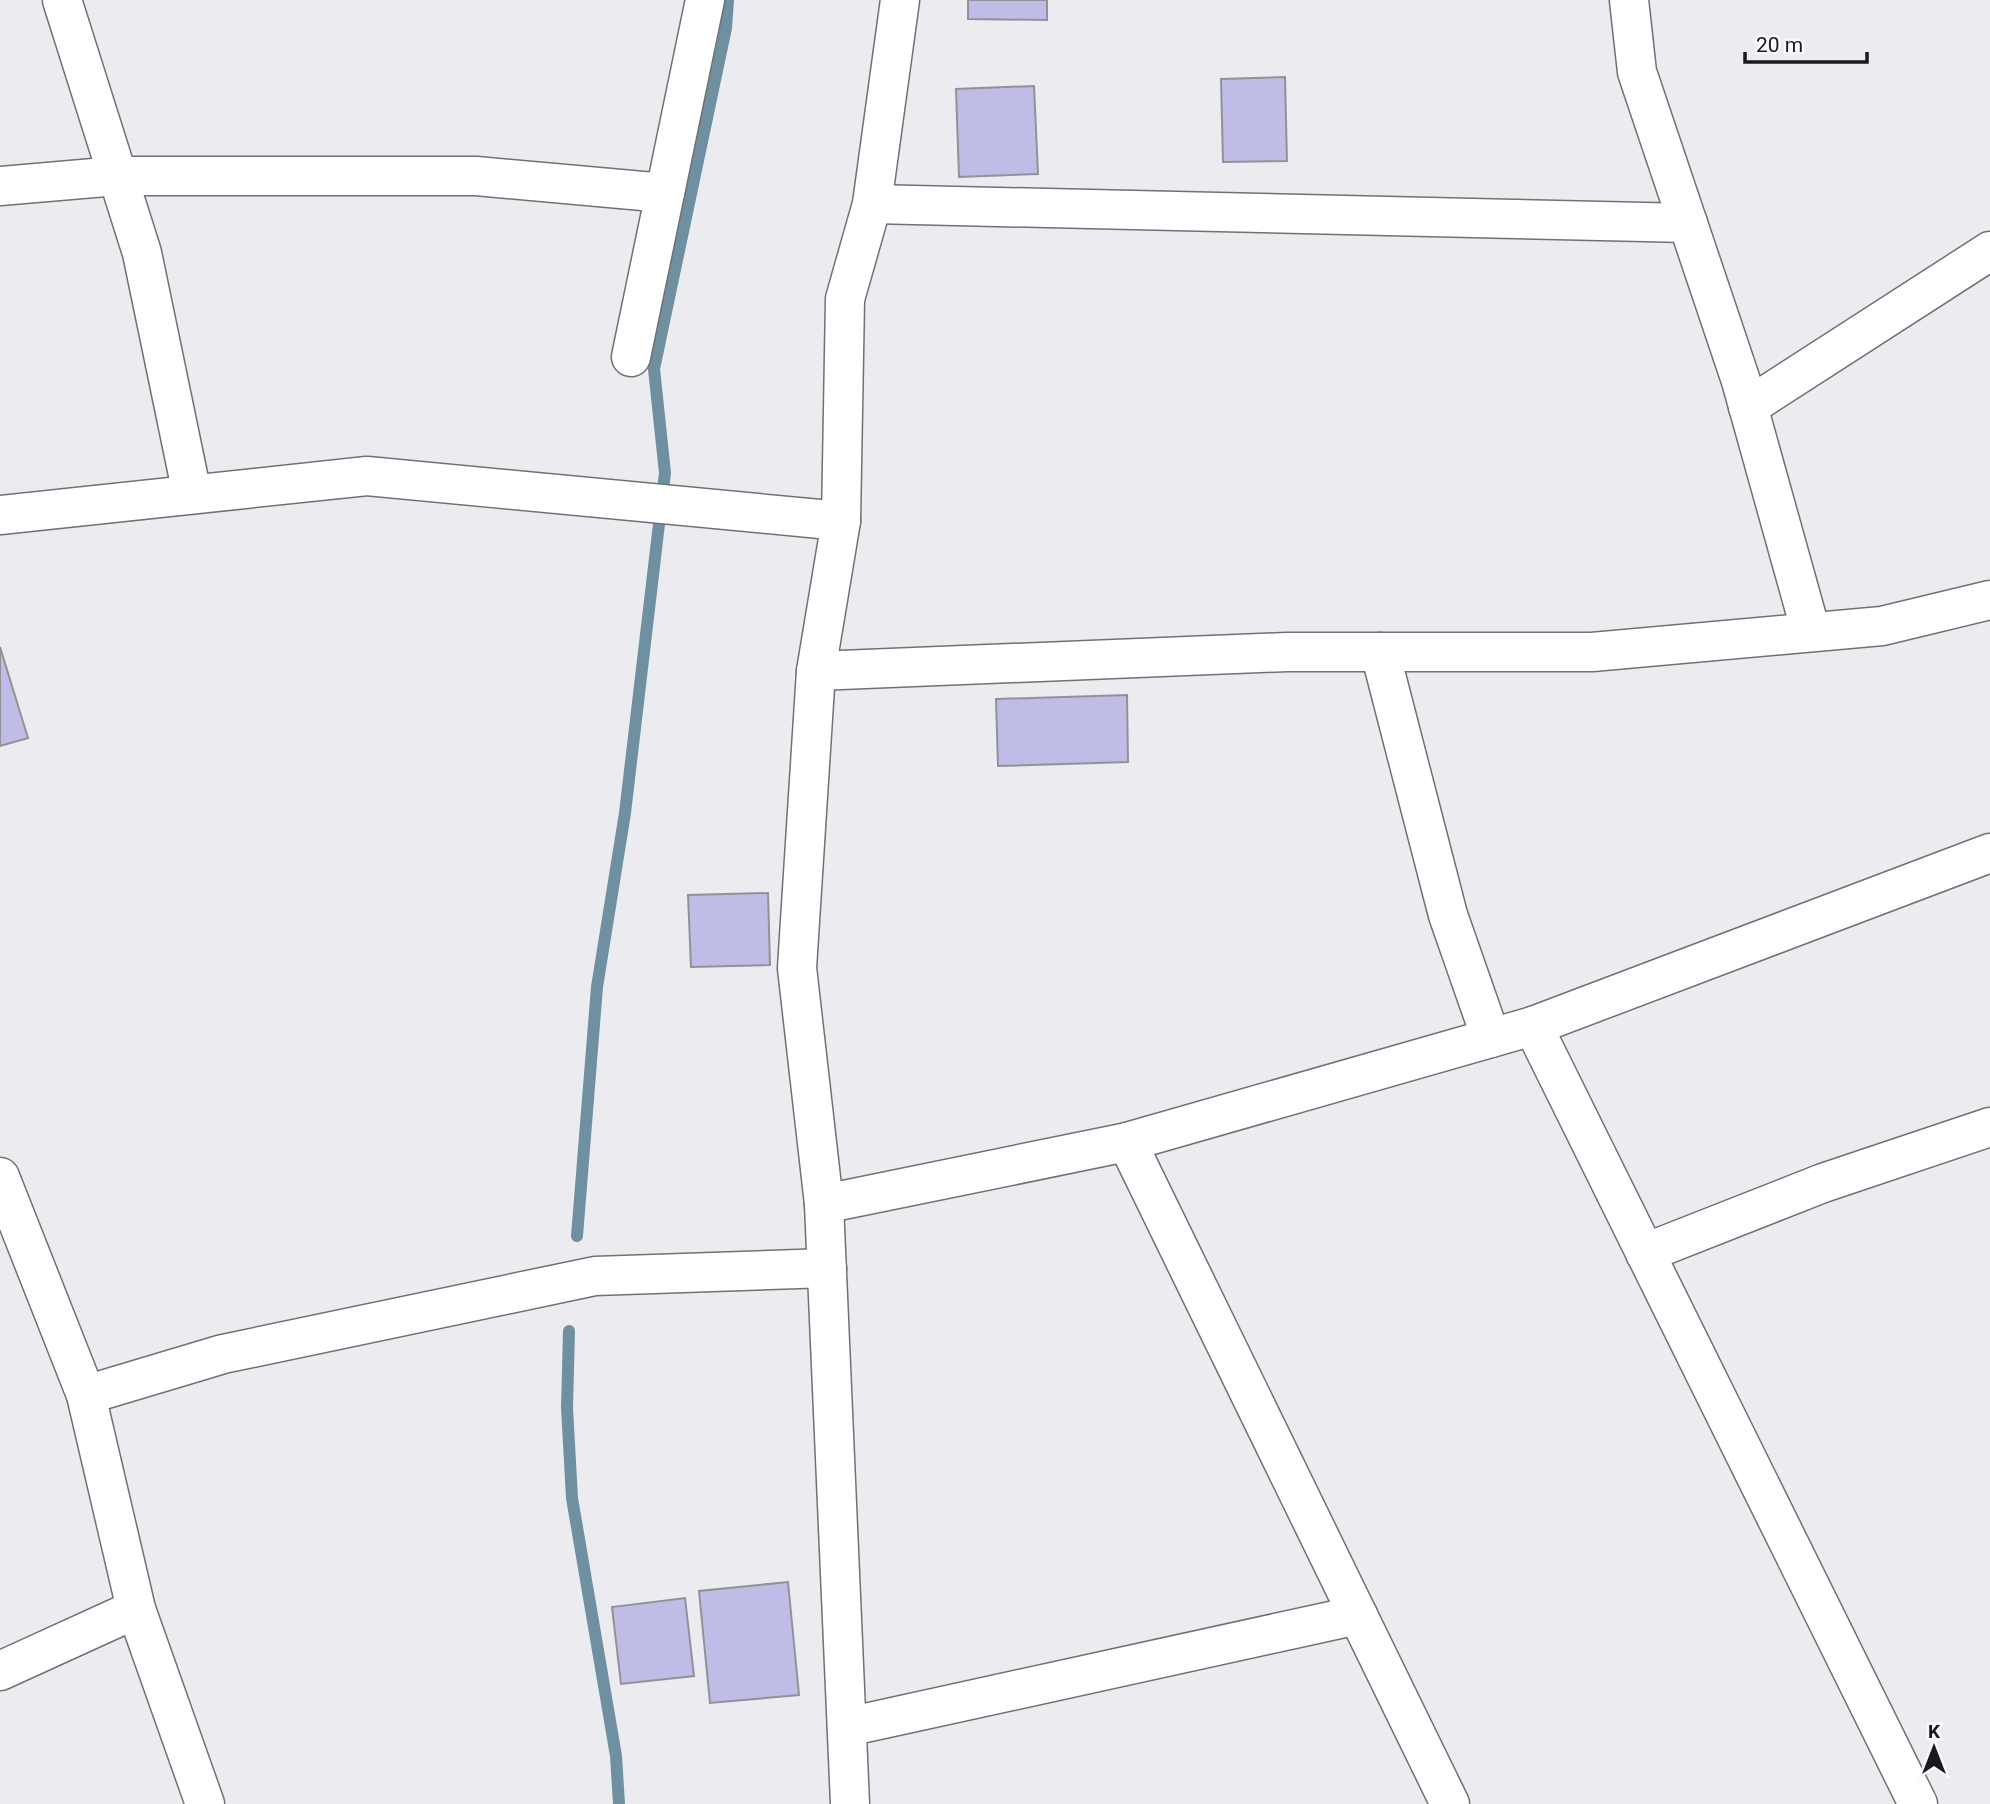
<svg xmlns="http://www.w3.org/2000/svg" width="1990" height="1804" font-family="Roboto,sans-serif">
<rect width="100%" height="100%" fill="#ececf0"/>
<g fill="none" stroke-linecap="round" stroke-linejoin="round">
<g stroke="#6f90a1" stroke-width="12">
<path d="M577,1236l20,-249 28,-174 40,-340 -11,-104 72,-341 2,-28"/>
<path d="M569,1331l-2,77 5,90 44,258 3,48"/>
</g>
</g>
<g fill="#bfbce7" stroke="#929296" stroke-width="2">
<path d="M968,0h79v20l-79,-1z"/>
<path d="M1285,77l2,84 -64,1 -2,-83z"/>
<path d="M1034,86l4,88 -79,3 -3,-88z"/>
<path d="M0,647l28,91 -28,8z"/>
<path d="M1127,695l1,67 -130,4 -2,-67z"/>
<path d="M768,893l2,72 -79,2 -3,-72z"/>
<path d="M788,1582l11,113 -89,8 -11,-112z"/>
<path d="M685,1598l9,78 -73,8 -9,-77z"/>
</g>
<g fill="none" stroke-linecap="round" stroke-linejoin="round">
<g stroke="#717074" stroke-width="41">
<g id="minor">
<path d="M62,0l80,253 50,241"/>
<path d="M1629,0l8,72 104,309 70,251"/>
<path d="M0,186l117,-10h359l189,17"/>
<path d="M872,204l816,19"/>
<path d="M631,357l74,-357"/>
<path d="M1748,407l242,-156"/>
<path d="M0,515l367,-39 474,45"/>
<path d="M1380,652l68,263 43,123"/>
<path d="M816,671l471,-19h305l290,-26 108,-26"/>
<path d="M1533,1026l385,778"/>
<path d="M1127,1142l323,662"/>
<path d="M824,1204l303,-62 406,-116 457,-173"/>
<path d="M1645,1253l178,-70 167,-56"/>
<path d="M86,1395l137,-41 372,-78 232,-8"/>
<path d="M0,1671l136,-62"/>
<path d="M847,1727l511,-112"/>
<path d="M850,1804l-26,-600 -27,-236 19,-297 25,-150 4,-222 27,-95 28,-204"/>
</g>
</g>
<g stroke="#717074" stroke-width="41">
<path id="tertiary" d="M0,1177l86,218 50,214 69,195"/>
</g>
<use href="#minor" stroke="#fff" stroke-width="38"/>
<use href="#tertiary" stroke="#fff" stroke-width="38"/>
</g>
<g transform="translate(1934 1748)" stroke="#f9f9fd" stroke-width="5" paint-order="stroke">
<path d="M0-5L12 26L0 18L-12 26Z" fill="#1a1a1b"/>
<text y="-10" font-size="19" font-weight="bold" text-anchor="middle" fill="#1a1a1b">K</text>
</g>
<path d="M1745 52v10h122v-10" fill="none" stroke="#1a1a1b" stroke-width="3.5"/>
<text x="1756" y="52" font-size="21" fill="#1a1a1b" stroke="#f9f9fd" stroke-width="5" paint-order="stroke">20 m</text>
</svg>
